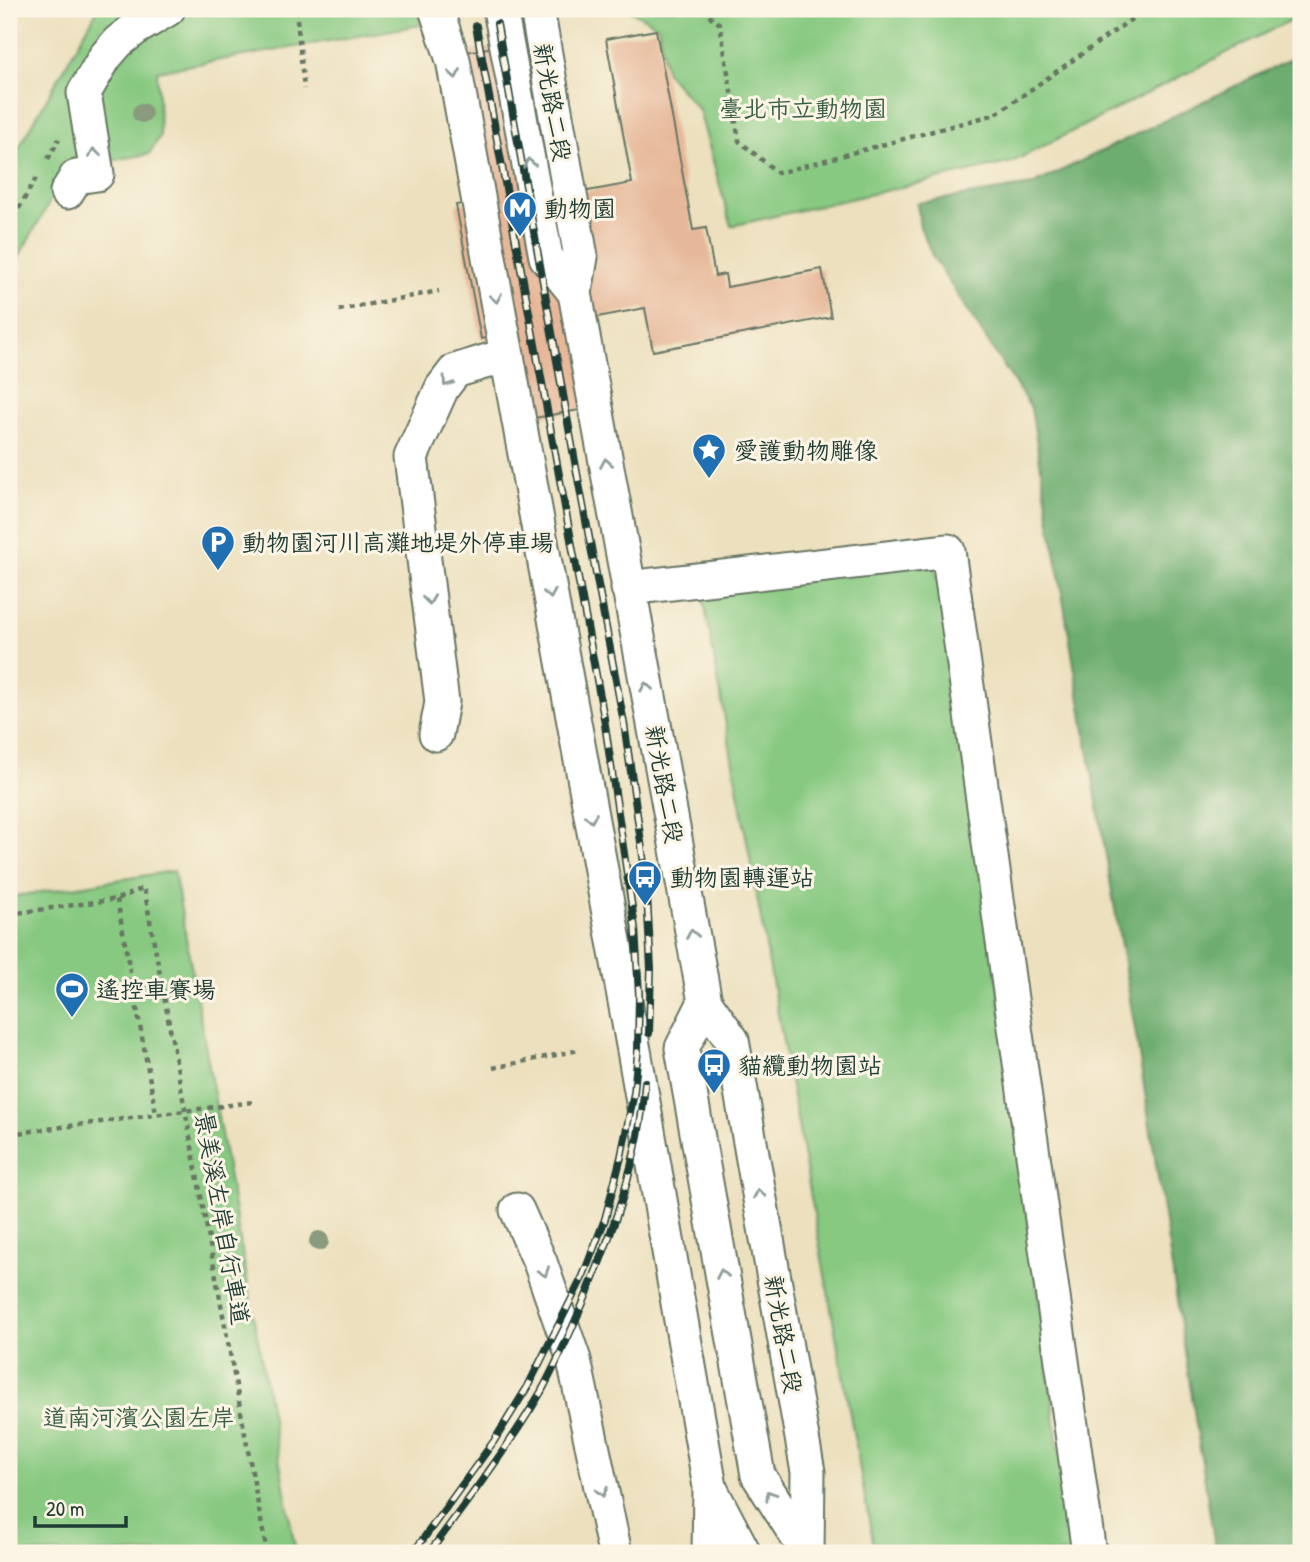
<svg xmlns="http://www.w3.org/2000/svg" width="1310" height="1562" font-family="'Patrick Hand','LXGW WenKai TC',sans-serif">
<rect width="100%" height="100%" fill="#fcf5e5"/>
<filter id="ink" filterUnits="userSpaceOnUse"><feTurbulence type="fractalNoise" baseFrequency=".0143" numOctaves="2"/><feDisplacementMap in="SourceGraphic" scale="14" xChannelSelector="R" yChannelSelector="G"/><feConvolveMatrix kernelMatrix="1 2 1 2 8 2 1 2 1" color-interpolation-filters="sRGB"/></filter>
<filter id="wash" filterUnits="userSpaceOnUse"><feTurbulence type="fractalNoise" baseFrequency=".00686" numOctaves="4" result="noise"/><feDisplacementMap in="SourceGraphic" scale="28" xChannelSelector="R" yChannelSelector="G"/><feGaussianBlur stdDeviation="1.57" result="paint"/><feColorMatrix in="noise" values="0 0 0 0 0 0 0 0 0 0 0 0 0 0 0 0 0 1.4 0 .05"/><feComposite in="paint" operator="in"/></filter>
<g filter="url(#wash)">
<rect width="100%" height="100%" fill="#ece0be"/>
<g fill="#87c981" stroke="#53835a" stroke-width="2">
<path d="M98,9h320l3,16 -264,46 3,65 -11,18 -80,14 -60,106v-109z"/>
<path d="M628,9h673v6l-289,147 -281,64 -32,-116 -33,-38 -8,-46z"/>
<path d="M932,561l17,53 123,939h-197l-173,-962z"/>
<path d="M174,871l122,682h-287v-656z"/>
</g>
<path fill="#6dad6f" stroke="#467552" stroke-width="2" d="M1301,54v1499h-85l-79,-512 -106,-633 -98,-151 -13,-30 -3,-24 115,-18z"/>
<g id="blocks">
<path fill="#e6b798" d="M656,30l37,200 13,-2 9,48 10,-2 2,13 95,-18 9,48 -178,34 -8,-43 -53,10 -1,90 -68,12 -33,-83 -9,2 -25,-134 27,-5 -27,-146 68,-13 28,152 25,-5v5l55,-10 -26,-144z"/>
</g>
</g>
<g filter="url(#ink)">
<use href="#blocks" fill-opacity="0" stroke="#677664" stroke-width="2"/>
<g fill="none" stroke-linecap="round" stroke-linejoin="round">
<g stroke="#677664" stroke-width="37">
<g id="minor">
<path d="M436,9l17,51 182,996 75,431 -1,66"/>
<path d="M500,9l46,248 29,36"/>
<path d="M537,9l44,248 -6,36 130,709 27,38 76,432 -1,81"/>
<path d="M67,192l9,-15 21,-3 -13,-81 21,-36 13,-15 18,-14 32,-19"/>
<path d="M628,588l320,-37 141,1002"/>
<path d="M436,734l6,-32 -31,-245 31,-69 13,-17 52,-16"/>
<path d="M705,1002l-23,46 76,427 49,77"/>
<path d="M517,1210l23,52 34,98 41,193"/>
<path d="M712,1492l32,61"/>
</g>
</g>
<g stroke="#677664" stroke-width="4.5" stroke-dasharray="5 5" stroke-linecap="butt">
<path d="M201,9l10,2 4,-2"/>
<path d="M296,9l8,80"/>
<path d="M701,9l19,15 19,117 39,32 218,-59 150,-105"/>
<path d="M48,159l11,-20"/>
<path d="M9,226l27,-48"/>
<path d="M339,310l100,-19"/>
<path d="M117,899l39,215"/>
<path d="M9,914l108,-15 27,-11 123,665"/>
<path d="M493,1068l86,-18"/>
<path d="M9,1134l244,-32"/>
</g>
<use href="#minor" stroke="#fff" stroke-width="33"/>
<g stroke="#1f3d34" stroke-width="8">
<g id="rail">
<path d="M497,24l80,449 47,250 22,154 5,92 -2,64"/>
<path d="M413,1553l81,-112 34,-55 55,-110 22,-57 16,-62 13,-64 4,-43 1,-55 -4,-67 -31,-210 -128,-692"/>
<path d="M429,1553c38,-52 79,-105 112,-161 16,-29 30,-61 43,-91 29,-70 56,-143 61,-219"/>
</g>
</g>
<use href="#rail" stroke="#fcf5e5" stroke-width="5" stroke-dasharray="16" stroke-linecap="butt"/>
</g>
<g fill="#8a9a7d">
<circle cx="142" cy="113" r="10"/>
<circle cx="319" cy="1241" r="10"/>
</g>
<defs><path id="oneway-chevron" d="M-2-3.5L2.5 0L-2 3.5" fill="none" stroke-width="1.6" stroke-linecap="round" stroke-linejoin="round" transform="scale(1.75)"/></defs>
<g stroke="#8f9e9a">
<use href="#oneway-chevron" transform="translate(455 74) rotate(80)"/>
<use href="#oneway-chevron" transform="translate(94 153) rotate(-99)"/>
<use href="#oneway-chevron" transform="translate(529 163) rotate(-100)"/>
<use href="#oneway-chevron" transform="translate(496 298) rotate(80)"/>
<use href="#oneway-chevron" transform="translate(447 382) rotate(125)"/>
<use href="#oneway-chevron" transform="translate(606 463) rotate(-100)"/>
<use href="#oneway-chevron" transform="translate(550 594) rotate(80)"/>
<use href="#oneway-chevron" transform="translate(429 600) rotate(83)"/>
<use href="#oneway-chevron" transform="translate(646 687) rotate(-100)"/>
<use href="#oneway-chevron" transform="translate(591 818) rotate(80)"/>
<use href="#oneway-chevron" transform="translate(692 934) rotate(-100)"/>
<use href="#oneway-chevron" transform="translate(759 1194) rotate(-100)"/>
<use href="#oneway-chevron" transform="translate(544 1272) rotate(71)"/>
<use href="#oneway-chevron" transform="translate(722 1274) rotate(-100)"/>
<use href="#oneway-chevron" transform="translate(602 1492) rotate(78)"/>
<use href="#oneway-chevron" transform="translate(770 1495) rotate(-123)"/>
</g>
</g>
<defs>
<g id="metro-pin" transform="scale(1.75)"><path d="M0 17L-7.5 6A9.5 9.5 0 1 1 7.5 6Z" fill="#1f6fb2" stroke="#fcf5e5"/><path d="M-5.5 5V-5H-3L0 0L3-5H5.5V5H3V-.5L0 4L-3-.5V5Z" fill="#fff"/></g>
<g id="sight-pin" transform="scale(1.75)"><path d="M0 17L-7.5 6A9.5 9.5 0 1 1 7.5 6Z" fill="#1f6fb2" stroke="#fcf5e5"/><path d="M0-6L1.8-2.2L6-1.7L2.9 1.2L3.7 5.4L0 3.3L-3.7 5.4L-2.9 1.2L-6-1.7L-1.8-2.2Z" fill="#fff"/></g>
<g id="parking-pin" transform="scale(1.75)"><path d="M0 17L-7.5 6A9.5 9.5 0 1 1 7.5 6Z" fill="#1f6fb2" stroke="#fcf5e5"/><path d="M-3.5-5.5H1a3.5 3.5 0 0 1 0 7H-1V5.5H-3.5ZM-1-3.4V-.6H.8a1.4 1.4 0 0 0 0-2.8Z" fill="#fff"/></g>
<g id="bus-pin" transform="scale(1.75)"><path d="M0 17L-7.5 6A9.5 9.5 0 1 1 7.5 6Z" fill="#1f6fb2" stroke="#fcf5e5"/><path d="M-5-6H5V4H4V6H2V4H-2V6H-4V4H-5ZM-3.5-4V0h7V-4ZM-3.5 1.2v1.5H-2V1.2ZM2 1.2v1.5H3.5V1.2Z" fill="#fff"/></g>
<g id="stadium-pin" transform="scale(1.75)"><path d="M0 17L-7.5 6A9.5 9.5 0 1 1 7.5 6Z" fill="#1f6fb2" stroke="#fcf5e5"/><path d="M0-5a6.5 5 0 1 0 0 10a6.5 5 0 1 0 0-10ZM-3.5-1.8h7v3.6h-7Z" fill="#fff"/></g>
</defs>
<g fill-rule="evenodd">
<use href="#metro-pin" x="520" y="208"/>
<use href="#sight-pin" x="709" y="450"/>
<use href="#parking-pin" x="218" y="542"/>
<use href="#bus-pin" x="645" y="877"/>
<use href="#stadium-pin" x="72" y="989"/>
<use href="#bus-pin" x="714" y="1065"/>
</g>
<g text-anchor="middle" dominant-baseline="central" stroke-width="6" stroke-linejoin="round" paint-order="stroke">
<g font-size="24" fill="#1f3d34" stroke="#fcf5e5">
<text transform="translate(553 102) rotate(80)">新光路二段</text>
<text transform="translate(665 784) rotate(80)">新光路二段</text>
<text transform="translate(223 1218) rotate(80)">景美溪左岸自行車道</text>
<text transform="translate(784 1334) rotate(80)">新光路二段</text>
</g>
<g font-size="24" fill="#396047" stroke="#fcf5e5">
<text x="803" y="108">臺北市立動物園</text>
<text x="139" y="1417">道南河濱公園左岸</text>
</g>
<g font-size="24" fill="#1f3d34" stroke="#fcf5e5" text-anchor="start">
<text x="544" y="208">動物園</text>
<text x="734" y="450">愛護動物雕像</text>
<text x="242" y="542">動物園河川高灘地堤外停車場</text>
<text x="670" y="877">動物園轉運站</text>
<text x="96" y="989">遙控車賽場</text>
<text x="738" y="1065">貓纜動物園站</text>
</g>
</g>
<rect width="1310" height="1562" fill="none" stroke="#fcf5e5" stroke-width="35"/>
<path d="M35 1516v10h91v-10" fill="none" stroke="#1f3d34" stroke-width="3.5"/>
<text x="46" y="1516" font-size="21" fill="#1f3d34" stroke="#fcf5e5" stroke-width="5" paint-order="stroke">20 m</text>
</svg>
